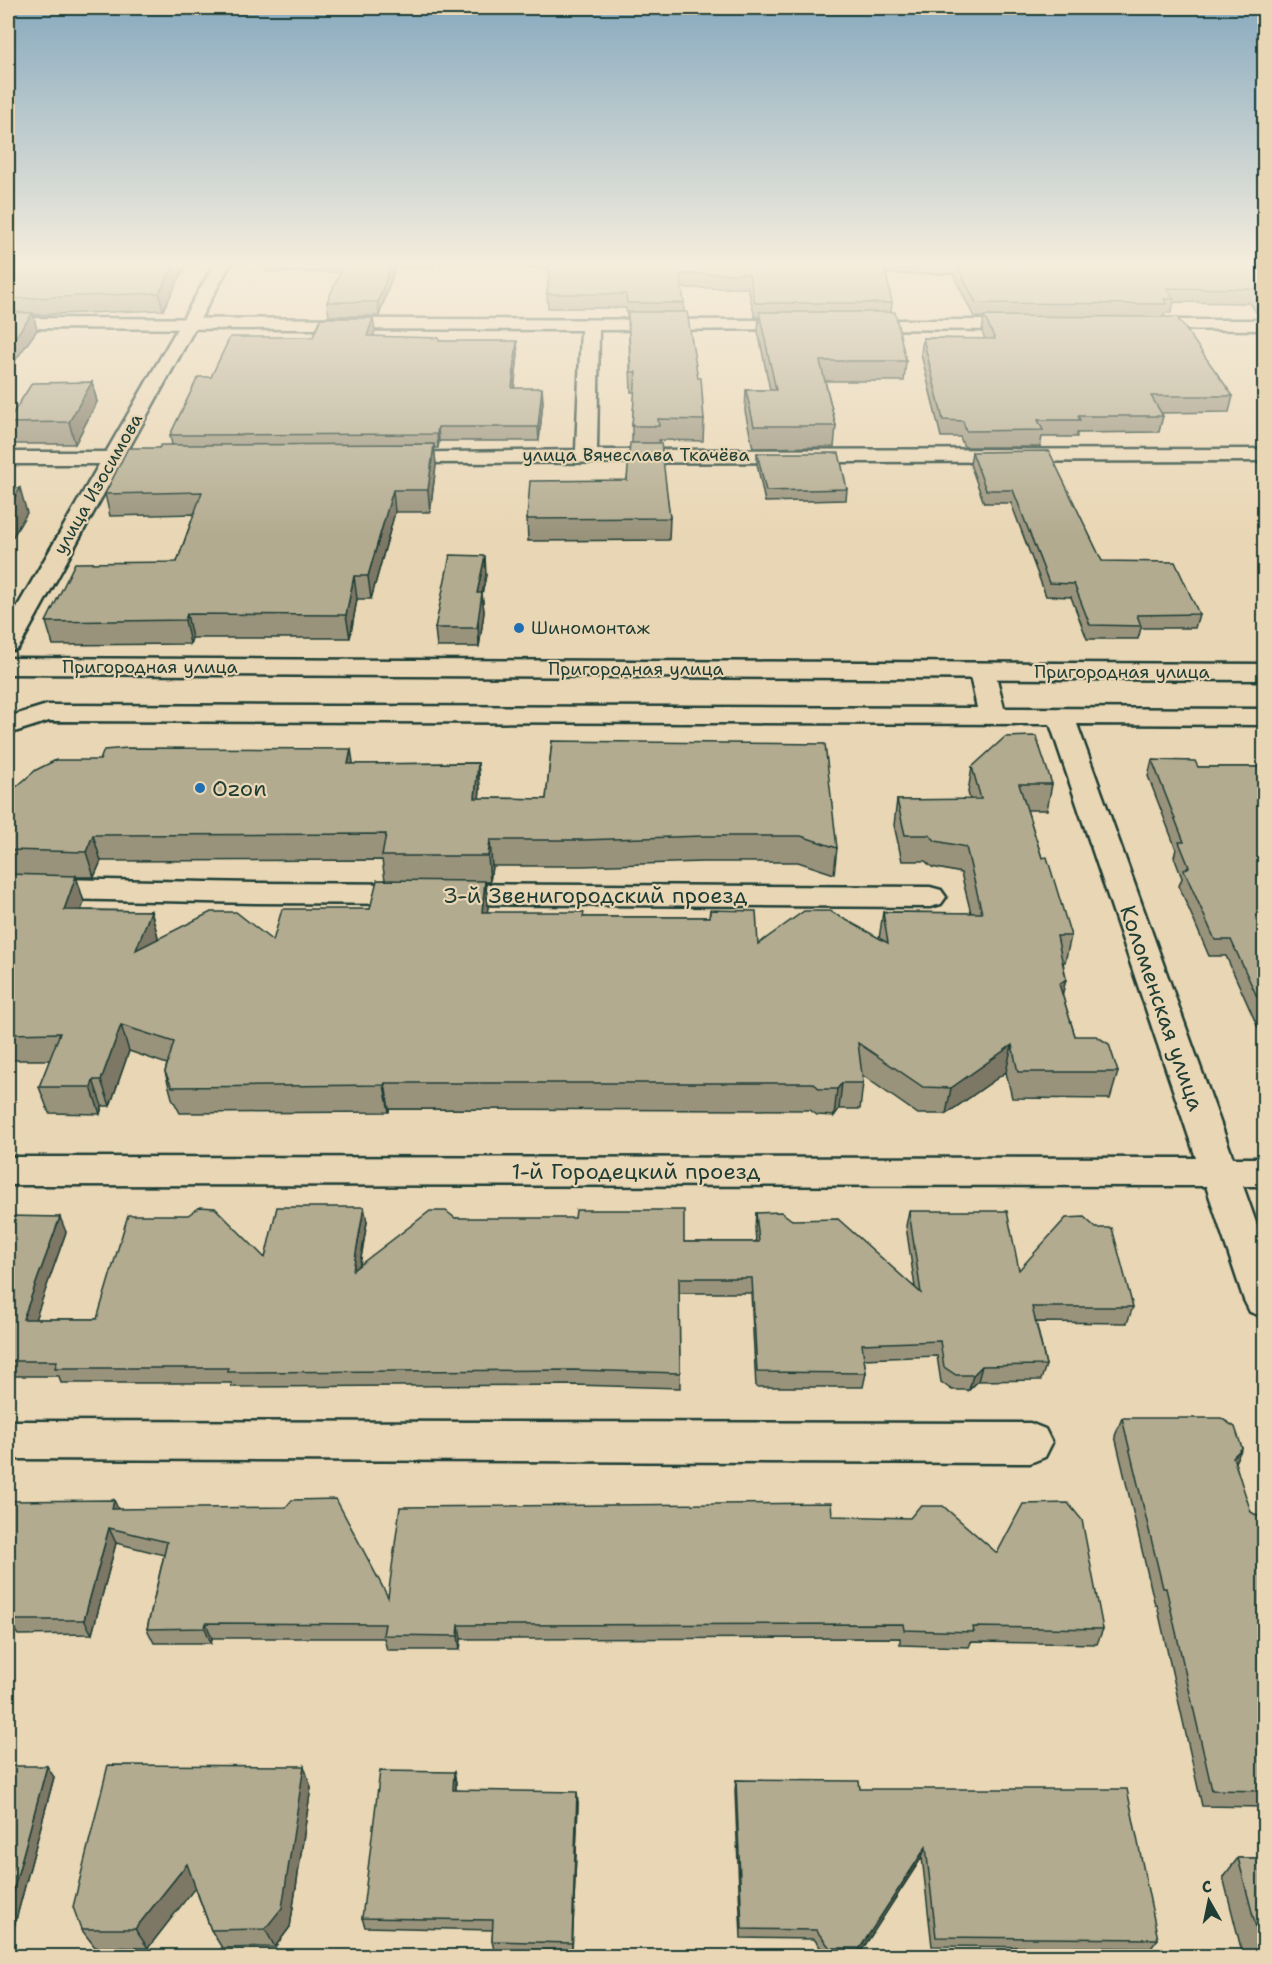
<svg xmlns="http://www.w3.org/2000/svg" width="1272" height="1964" font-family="'Shantell Sans',sans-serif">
<rect width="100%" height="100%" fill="#e9d6b4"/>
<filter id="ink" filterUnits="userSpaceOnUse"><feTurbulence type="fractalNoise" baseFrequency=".0167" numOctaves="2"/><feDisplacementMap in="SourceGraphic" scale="12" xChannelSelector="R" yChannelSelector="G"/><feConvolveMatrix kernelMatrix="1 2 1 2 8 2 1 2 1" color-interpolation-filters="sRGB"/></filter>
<g filter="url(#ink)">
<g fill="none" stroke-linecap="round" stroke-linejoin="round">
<g stroke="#1f3d34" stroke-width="5">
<g id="street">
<path d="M8,318l796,2 6,1 3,4 -3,4 -211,1 -2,120 667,-1v12l-874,2 -7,-2 -4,-4 4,-4 193,-3 5,-120 -573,-2z"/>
<path d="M852,320h177l9,5 -9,5 -183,-1 -3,-4 3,-4z"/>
<path d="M1137,320h127v10l-133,-1 -3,-4 3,-4z"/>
<path d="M8,452h139l7,2 4,4 -4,4 -7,2h-139z"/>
<path d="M982,663l9,2 4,6 9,37 260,1v16l-187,-1 156,434h31v28h-21l21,59v72l-14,-5 -6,-12 -38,-114 -1198,-1v-28l1188,1 -146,-434 -1001,-3 -41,13v-17l39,-12 930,3 -8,-37 4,-6z"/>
<path d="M8,878l247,5 675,4 11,3 5,7 -5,7 -11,3 -675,-4 -247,-5z"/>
<path d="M8,1421l1022,2 15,6 7,14 -7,14 -15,6 -1022,-4z"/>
</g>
</g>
<g stroke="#1f3d34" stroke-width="5">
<g id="secondary">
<path d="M216,261h16l-211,383 -4,5 -9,2v-28z"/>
<path d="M8,658l1256,6v16l-1256,-6z"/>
</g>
</g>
<use href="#street" fill="#e9d6b4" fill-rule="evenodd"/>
<use href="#secondary" fill="#e9d6b4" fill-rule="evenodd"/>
</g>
<g fill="#99937c" stroke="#1f3d34" stroke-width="1.5" fill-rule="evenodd">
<path d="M8,261h180l-25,49 -130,5 4,15 -25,35h-4z"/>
<path d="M265,261h170l-2,7h-38l-16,48h-50l-2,-14 14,-30h-74z"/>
<path d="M509,261h755v51h-8l-6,-9 -76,-1 -3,11h-6l-1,4 69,79 -4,16 -68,1 2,3 -4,16 -82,1v4h-35l-2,10h-76l-4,-10h-19l-20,-83 2,-16 62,1 -3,-7 2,-15h-10l-21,-43h-67l6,29 -1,9 15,49 -2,20h-79l11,45 -2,21 -81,1 -8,-37 1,-21h24l-12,-59 1,-14h-4l-7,-29h-66l2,15v9l20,108 -1,21 -44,-1 11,78 -1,22 -141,1 -1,-22 100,-39 5,-37v-17l3,-34h-4l-3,-75h-1l-1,-9h-78l-1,-14 3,-26h-41z"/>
<path d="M375,331l-2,5 67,5 78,13 -4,34 29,13 -4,40h-100l-1,7h-4l2,17 -6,47h-35l-24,87h-14l-7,39h-158l-2,6 -137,1 -7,-23 131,-60 17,-48 -84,2 -5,-22 54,-46 13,-3 -2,-10 143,-98z"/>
<path d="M92,382l5,20 -22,42h-63l-4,-15v-8z"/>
<path d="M972,452l130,109 97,53 -4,14h-54l-3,11h-51l-16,-42 -25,-1 -35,-93h-27l-14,-39z"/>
<path d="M757,453l90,36 -1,11 -81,2 -8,-38z"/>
<path d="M486,575l-4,19 2,18 -5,35h-42l-2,-19z"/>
<path d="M552,741l285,107 -3,26 -36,-12h-96l-120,4h-90l-2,16h-4l2,25 -1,5 97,5h125l1,-7 48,34 121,-5 4,-27 88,1 -10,-40 -29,-6 -7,-6h-23l-8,-36 3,-25h73l-2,-8 4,-25 80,17 -5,26h-20l15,48 29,78 -6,26h-2l3,17 -4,15 13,42 43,36 -8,27 -98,-1 -6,-26 -60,42h-28l-56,-39 1,8 -3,26h-21l-5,7 -17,-1 -7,-5 -421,-1v3l-209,1 -8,-15 -7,-26 2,-8 -38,-13 -19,55h-8l-2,8 -51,-1 -10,-26 11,-27h-42v-266l345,-30 125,-1 2,26 -1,9 67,1zM382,860l3,20 -15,29 -97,32 -116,-2 1,-2 -7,-26 -70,-1 3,-8 -8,-25h18l7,-16z"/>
<path d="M1152,760l46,7h66v308l-6,-18 6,-16 -38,-85h-17l-30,-70 3,-8 -8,-21 2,-8 -28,-73z"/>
<path d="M909,1211l110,59 114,37 -6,16 -91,-1 10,43 -5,15 -63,1 -9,9h-17l-11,-8 -4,-26 -73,3 2,14 -3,14h-107l-5,-94h-72l1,95 -106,-3 -342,2 -1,-4h-170l-2,-7h-51v-160l58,16 -31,87h62l168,-61 102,-36 -7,43 95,-47 229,24h72l-1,-14 1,-15 36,7 123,67 -9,-61z"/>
<path d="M1122,1418l120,30 -7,14 29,102v243l-62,-1 -45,-201h-2l-40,-169z"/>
<path d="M8,1501l110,8 270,88 444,-81 165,37 106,76 -6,15 -126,-2 -2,5 -69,-2v-7l-439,1 -1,11h-73l-3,-12h-172l-1,5h-57l-7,-14 17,-74 -48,-12 -24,91 -74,1 -5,-7h-5z"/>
<path d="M8,1766l46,11 -41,154 -5,-1z"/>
<path d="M454,1772l2,11v7l122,13 -6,149 -78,-2 -2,-9 1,-11 -128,-3 -3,-9z"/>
<path d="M736,1780l124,9 298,150 -7,9 -219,-2 -10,-89 -64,99h-31l-13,-17 -73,-1 -6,-147z"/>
<path d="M311,1787l-21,140 -15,20 -53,1 -11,-18 -16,-43 -47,61 -53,-1 -14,-18z"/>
<path d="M1238,1858h26v98h-21l-20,-79z"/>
</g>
<g fill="#7d7865" stroke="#1f3d34" stroke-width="1.5">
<path d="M176,261h12l-25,49 -4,-17z"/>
<path d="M392,261h3v7l-16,48 -1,-14z"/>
<path d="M33,313l4,17 -25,35 -4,-18z"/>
<path d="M373,318l2,13 -6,18 -2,-13z"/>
<path d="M517,341l1,13 -5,47 -1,-13z"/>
<path d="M92,382l5,20 -22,42 -6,-22z"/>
<path d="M542,388l1,13 -4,40 -1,-14z"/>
<path d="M438,427l1,14 -1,7 -1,-14z"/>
<path d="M434,444l2,21 -6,47 -2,-22z"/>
<path d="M20,488l7,25 -19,32v-36z"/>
<path d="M393,490l2,22 -24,87 -3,-23z"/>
<path d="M485,556l1,19 -4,19 2,18 -5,35 -2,-54z"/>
<path d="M354,576l3,23 -7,39 -4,-23z"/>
<path d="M187,614l5,24 -2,6 -5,-24z"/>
<path d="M351,749l4,26 -7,-11z"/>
<path d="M478,763l2,26 -3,35 -2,-26z"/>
<path d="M93,835l8,26 -7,16 -8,-25z"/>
<path d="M490,840l2,26 -2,16 -2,-26z"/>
<path d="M76,876l8,26 -12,34 -8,-26z"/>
<path d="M485,881l3,26 -4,31 -2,-26z"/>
<path d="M151,911l7,26 -14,39 -8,-26z"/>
<path d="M1066,979l-6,26 -1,-21z"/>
<path d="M121,1025l8,26 -19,55 -9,-26z"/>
<path d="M1012,1045l-6,27 -60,42 5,-26z"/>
<path d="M93,1080l9,26 -2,8 -9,-27z"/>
<path d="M385,1083l4,26v3l-5,-27z"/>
<path d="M842,1083l-3,26 -5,7 3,-27z"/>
<path d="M364,1207l3,15 -11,64 -3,-16z"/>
<path d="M60,1217l6,15 -36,102 -7,-15z"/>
<path d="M982,1366l-4,15 -9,9 4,-15z"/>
<path d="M1242,1448l-9,18v-9z"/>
<path d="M114,1500l7,15 -9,-6z"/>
<path d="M109,1528l7,15 -24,91 -8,-14z"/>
<path d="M1264,1539v3l-6,11 1,-9z"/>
<path d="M206,1623l6,15 -1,5 -6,-15z"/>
<path d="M459,1625l2,14 -1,11 -2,-14z"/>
<path d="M47,1766l7,11 -41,154 -5,-6v-15z"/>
<path d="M304,1766l7,21 -21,140 -15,20 -10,-18z"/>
<path d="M454,1772l2,11 -1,18 -2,-11z"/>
<path d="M577,1792l1,11 -6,149v-9z"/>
<path d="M926,1847l-4,10 -64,99 2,-8z"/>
<path d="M187,1864l11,20 -50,64 -13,-19z"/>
</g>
<g fill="#b2ab90" stroke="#1f3d34" stroke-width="1.5">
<path d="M8,261h168l-17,32 -151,6z"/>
<path d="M345,261h47l-14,41h-51z"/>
<path d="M551,261h332l9,42h-137l-6,-29h-69l4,29h-57l-1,-9h-79z"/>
<path d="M955,261h309v37h-4l-7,-9 -86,-1 7,11h-10l3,5 -191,-1z"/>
<path d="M8,312l25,1 -25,34z"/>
<path d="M628,312h59l11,66h3l3,42 -46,-1 1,7h-27l4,-54h-5z"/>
<path d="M759,312h136l11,49h-86l16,65h-82l-8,-36h30z"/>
<path d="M984,316l193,1 56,79h-82l12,20h-85l2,4h-42l5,10 -77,1 -3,-10 -20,-1 -20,-82 72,1z"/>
<path d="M321,318h52l-6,18 72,2v3h78l-5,47h30l-4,39h-100l-1,7 -267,1 28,-58h13l19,-40h83z"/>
<path d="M92,382l-23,40 -61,1v-2l24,-38z"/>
<path d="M630,443h31l9,75 -143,1 3,-38 97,-1z"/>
<path d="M434,444l-6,46h-35l-25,86h-14l-8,39 -159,-1 -2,6 -139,2 29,-59 102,-1 25,-70 -97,2 23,-46h31l2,-3z"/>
<path d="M1049,451l53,110 73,1 24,52 -62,1 4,11 -51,-1 -16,-41 -25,-1 -36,-93h-27l-14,-38z"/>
<path d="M757,453h82l8,36 -81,2z"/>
<path d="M8,488h12l-12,21z"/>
<path d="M450,555l35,1 -8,37h5l-5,35h-42z"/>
<path d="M1036,736l16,48h-33l23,74 5,-1 24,79h-14l9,43 -7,5 16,52h21l13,8 9,28h-100l-6,-27 -61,43 -28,-1 -65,-44 5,40h-21l-5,6h-17l-7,-6h-428l-1,2 -212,2 -7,-15 9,-30 -53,-17 -20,55h-8l-2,7h-52l21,-54 -52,1v-160l68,2 -12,34 87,1 -15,39 75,-38h25l37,29 9,-32h88l7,-29 108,1 -3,31h102l-1,5h127v-7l46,1 2,33 46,-33h26l58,32 -5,-31 99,1 -16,-66 -30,-6 -7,-6h-24l-8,-35 84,-1 -9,-32 33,-30z"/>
<path d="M552,741l273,3 12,104 -36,-12h-98l-121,4h-92l-2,16h-106l4,-22 -293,1 -7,17 -78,-2v-56l28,-24 20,-10h44l4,-10 24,-2 223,1 -3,15 130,-1 -3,35 71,1z"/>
<path d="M1152,760l43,1 3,6h66v245l-33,-72h-16l-31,-70 5,-3 -10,-25h5z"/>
<path d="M200,1207l15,1 50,50 12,-51h87l-11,63 77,-59h16l9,7h120l1,-8h108v32h75l-3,-29 25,-1 11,8 46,-1 83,74 -12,-82h98l12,59 47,-52 18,-1 12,11h16l21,79h-101l14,58 -64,1 -9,9h-17l-12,-8 -4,-26 -78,3 4,29 -109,-1 -5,-94h-73l1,95 -107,-3 -346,2 1,-4h-173l2,-7h-49v-145l52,1 -37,102h74l31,-104h60z"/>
<path d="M1122,1418h99l14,9 7,21 -9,9 18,55 12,7 1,5v15l-5,5 5,20v227l-52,-1 -46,-202h-3z"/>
<path d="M336,1499l52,98 12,-90 431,-4 1,13 78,2 10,-12h23l54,47 26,-49 45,-1 14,17 21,109 -130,-2 1,5 -70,-2 -1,-6 -444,1 -1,11 -75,-1 2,-11 -179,-1 -1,5 -58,1 20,-87 -58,-14 -25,92h-75l2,-7h-3v-112l106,-1 -2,9 174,-2 6,-7z"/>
<path d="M108,1765l196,1 -22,142 -17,21 -54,1 -24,-66 -52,65h-54l-8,-22z"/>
<path d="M8,1766h39l-39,144z"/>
<path d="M380,1771l74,1 -1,18 124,2 -5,151 -80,-2 1,-21 -131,-2z"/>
<path d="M736,1780l123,1 1,8h267l31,150 -222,-2 -10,-90 -66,101h-30l-14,-18 -74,-1z"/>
<path d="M1238,1858h26v86l-4,-1z"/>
</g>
</g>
<linearGradient id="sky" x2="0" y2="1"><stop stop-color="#88aabf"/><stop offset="0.49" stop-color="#f5eddd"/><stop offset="1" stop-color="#f5eddd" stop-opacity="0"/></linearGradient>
<rect width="1272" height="536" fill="url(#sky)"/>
<g fill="#1f6fb2" stroke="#e9d6b4" stroke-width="2">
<circle cx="519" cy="628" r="6"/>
<circle cx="200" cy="788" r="6"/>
</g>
<g text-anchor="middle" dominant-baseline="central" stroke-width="4.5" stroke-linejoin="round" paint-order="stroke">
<g font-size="18" fill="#1f3d34" stroke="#e9d6b4">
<text x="636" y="455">улица Вячеслава Ткачёва</text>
<text transform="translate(98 484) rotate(-60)">улица Изосимова</text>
<text x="150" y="667">Пригородная улица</text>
<text x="636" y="669">Пригородная улица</text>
<text x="1122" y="672">Пригородная улица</text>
</g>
<g font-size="18" fill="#1f3d34" stroke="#e9d6b4" text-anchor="start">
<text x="531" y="628">Шиномонтаж</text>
</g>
<g font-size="22" fill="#1f3d34" stroke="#e9d6b4" text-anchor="start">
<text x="212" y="788">Ozon</text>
</g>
<g font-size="22" fill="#1f3d34" stroke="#e9d6b4">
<text x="595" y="895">3-й Звенигородский проезд</text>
<text transform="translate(1162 1008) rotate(71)">Коломенская улица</text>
<text x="636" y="1171">1-й Городецкий проезд</text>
</g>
</g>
<rect width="1272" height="1964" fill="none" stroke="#e9d6b4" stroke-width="30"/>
<rect x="15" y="15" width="1242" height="1934" fill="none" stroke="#1f3d34" stroke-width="2" filter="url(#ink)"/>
<g transform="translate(1209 1901) rotate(351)" stroke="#e9d6b4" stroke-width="4.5" paint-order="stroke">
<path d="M0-4.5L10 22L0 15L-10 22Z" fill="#1f3d34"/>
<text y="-9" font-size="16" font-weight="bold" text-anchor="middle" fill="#1f3d34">С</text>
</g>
</svg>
